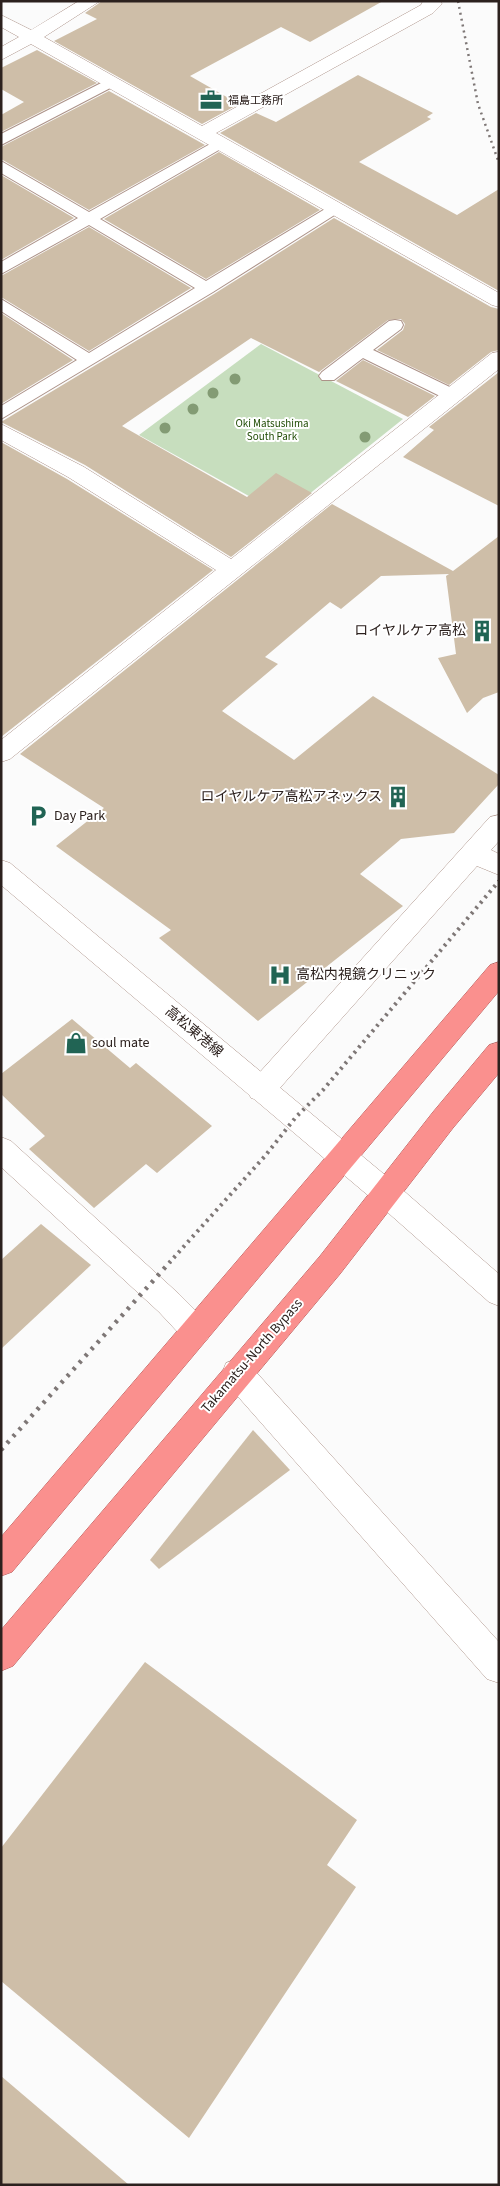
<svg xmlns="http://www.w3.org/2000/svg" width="500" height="2186" font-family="'Source Sans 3','Noto Sans JP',sans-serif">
<rect width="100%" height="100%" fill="#fbfbfb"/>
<path fill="#c7debe" d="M261,344l142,75 -120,96 -144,-80z"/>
<g fill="#cebea8">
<path d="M102,1h281l-73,41 -29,-15 -91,49 49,28 -37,20 -148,-83 43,-22 -12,-6z"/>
<path d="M37,50l60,33 -96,49v-17l23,-13 -23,-13v-21z"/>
<path d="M358,75l75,38 -6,4 4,2 -72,43 98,53 42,-26v102l-279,-158 36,-20 20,9z"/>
<path d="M109,91l96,54 -116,65 -88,-51v-12z"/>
<path d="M219,152l101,58 -114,69 -102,-60z"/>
<path d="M1,175l73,43 -73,42z"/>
<path d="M334,218l157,89 8,2v41l-8,2 -42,33 -72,-35 26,-20 2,-6 -4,-5 -13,1 -69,52 -68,-34 -129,88 125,71 29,-24 36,20 -81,64 -146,-92 -84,-43 213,-128z"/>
<path d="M89,227l102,61 -102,63 -88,-54v-21z"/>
<path d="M1,313l72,47 -72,44z"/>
<path d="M363,360l72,36 -27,21 -72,-36z"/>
<path d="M499,372v134l-96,-49 31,-27 -5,-3z"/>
<path d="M1,442l66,37 146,91 -212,167z"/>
<path d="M332,504l121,67 46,-35v156l-16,6 -16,15 -29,-55 18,-4 -10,-78 3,-2 -68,2 -40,33 -11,-7 -65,55 13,7 -56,47 72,49 79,-64 126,79v9l-45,49 -53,6 -41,35 43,32 -145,115 -99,-83 12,-8 -115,-84 48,-38 -84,-54z"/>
<path d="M72,1019l58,49 6,-5 76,63 -55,47 -11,-9 -52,44 -65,-59 16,-13 -44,-42v-20z"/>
<path d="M41,1224l50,41 -90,84v-89z"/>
<path d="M253,1430l37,40 -131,99 -9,-9z"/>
<path d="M145,1662l212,158 -30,45 29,22 -167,251 -188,-157v-133z"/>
<path d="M1,2076l128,109h-128z"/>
</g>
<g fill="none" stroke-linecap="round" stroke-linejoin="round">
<g stroke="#ac9288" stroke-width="2">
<g id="service">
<path d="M111,78l7,4 -2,3 -115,60v-11z"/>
<path d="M219,139l5,2 3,3 -3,3 -124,72 106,62 124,-75h12l2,3 -131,83 -212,127v-13l76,-46 -76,-49v-12l88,54 106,-65 -106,-63 -88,49v-12l77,-44 -77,-45v-12l88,51z"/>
<path d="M395,320l6,1 2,4 -2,4 -28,21 85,41 3,4 -3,4h-12l-83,-41 -29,22h-12l-3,-4 3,-4 67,-51z"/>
</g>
</g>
<g stroke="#ac9288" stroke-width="1">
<g id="minor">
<path d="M79,1h21l-56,36 158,89 219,-121 2,-4h17l2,3 -9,9 -217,120 283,160v14l-7,-2 -461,-261 -30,16v-13l18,-10 -18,-10v-12l30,15z"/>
<path d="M499,352v17l-489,390 -9,3v-22l215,-170 -148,-93 -67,-37v-16l83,43 147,92 261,-206z"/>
<path d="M499,815v26l-8,9 8,4v21l-22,-9 -206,232 -10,3 -10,-3 -4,-8 4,-8 239,-265z"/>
<path d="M1,1137l10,4 168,153 28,28 4,9 -4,9 -11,4 -11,-4 -26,-28 -158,-145z"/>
<path d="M237,1359l11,4 251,279v41l-12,-4 -261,-296 -4,-10 4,-10z"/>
</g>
</g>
<g stroke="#ac9288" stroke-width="1">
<path id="tertiary" d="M387,1182l10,3 102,89v32l-10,-4 -112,-99 -4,-9 4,-9z"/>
</g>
<g stroke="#ac9288" stroke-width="1">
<path id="secondary" d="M1,860l9,3 387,322 4,9 -4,9 -10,3 -10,-3 -376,-318z"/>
</g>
<g stroke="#b15755" stroke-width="1">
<g id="trunk">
<path d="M499,962v29l-487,581 -11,4v-39l489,-572z"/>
<path d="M499,1042v31l-46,55 -113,146 -327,392 -12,5v-41l319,-374 113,-144 56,-67z"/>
</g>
</g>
<use href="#service" fill="#fff" fill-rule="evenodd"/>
<use href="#minor" fill="#fff" fill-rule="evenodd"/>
<use href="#tertiary" fill="#fff" fill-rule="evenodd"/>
<use href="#secondary" fill="#fff" fill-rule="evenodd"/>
<use href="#trunk" fill="#fa908e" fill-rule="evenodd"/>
<path stroke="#7e7776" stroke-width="2.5" stroke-dasharray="2 4" stroke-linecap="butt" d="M458,1l20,103 21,59"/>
<path stroke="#7e7776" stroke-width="4" stroke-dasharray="2.5 4.5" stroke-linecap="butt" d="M169,1263l96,-107 31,-39 27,-27 176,-209"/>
<path stroke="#7e7776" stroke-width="4.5" stroke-dasharray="3 6" stroke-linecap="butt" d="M1,1450l169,-188"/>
</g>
<g fill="#839b74">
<circle cx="235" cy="379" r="5.5"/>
<circle cx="213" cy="393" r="5.5"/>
<circle cx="193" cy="409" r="5.5"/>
<circle cx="165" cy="428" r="5.5"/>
<circle cx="365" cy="437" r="5.5"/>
</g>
<defs>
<g id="office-bare" transform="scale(1.725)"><path d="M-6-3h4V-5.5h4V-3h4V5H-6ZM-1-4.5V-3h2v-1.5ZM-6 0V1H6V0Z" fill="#216454" stroke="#fff" stroke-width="2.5" paint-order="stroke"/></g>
<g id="building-bare" transform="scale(1.725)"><path d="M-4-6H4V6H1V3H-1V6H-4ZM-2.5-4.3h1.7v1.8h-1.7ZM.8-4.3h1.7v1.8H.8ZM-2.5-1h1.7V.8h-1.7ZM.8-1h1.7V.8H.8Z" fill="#216454" stroke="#fff" stroke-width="2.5" paint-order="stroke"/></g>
<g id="parking-bare" transform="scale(1.725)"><path d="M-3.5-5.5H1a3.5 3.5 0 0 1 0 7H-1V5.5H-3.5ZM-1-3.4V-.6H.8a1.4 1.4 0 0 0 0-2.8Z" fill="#216454" stroke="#fff" stroke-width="2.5" paint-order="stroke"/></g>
<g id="hospital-bare" transform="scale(1.725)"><path d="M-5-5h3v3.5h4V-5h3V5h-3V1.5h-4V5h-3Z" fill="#216454" stroke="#fff" stroke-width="2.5" paint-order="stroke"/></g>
<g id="shop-bare" transform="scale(1.725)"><path d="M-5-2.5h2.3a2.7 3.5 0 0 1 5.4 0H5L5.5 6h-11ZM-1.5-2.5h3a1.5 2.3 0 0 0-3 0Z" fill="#216454" stroke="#fff" stroke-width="2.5" paint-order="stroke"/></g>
</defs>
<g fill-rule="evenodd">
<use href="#office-bare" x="211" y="100"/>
<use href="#building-bare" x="482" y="631"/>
<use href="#building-bare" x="398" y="797"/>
<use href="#parking-bare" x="38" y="816"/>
<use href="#hospital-bare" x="280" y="975"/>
<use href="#shop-bare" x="76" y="1043"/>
</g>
<g text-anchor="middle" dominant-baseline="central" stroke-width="4" stroke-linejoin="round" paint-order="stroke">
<g font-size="11" fill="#2c211e" stroke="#fff" text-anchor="start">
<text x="228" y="100">福島工務所</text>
</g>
<g font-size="11" fill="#214d06" stroke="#fff">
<text x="272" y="423">Oki Matsushima<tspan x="272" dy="13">South Park</tspan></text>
</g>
<g font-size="14" fill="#2c211e" stroke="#fff" text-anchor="start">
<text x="466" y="631" text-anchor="end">ロイヤルケア高松</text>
<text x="382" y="797" text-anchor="end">ロイヤルケア高松アネックス</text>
<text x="54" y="816">Day Park</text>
<text x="296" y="975">高松内視鏡クリニック</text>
<text x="92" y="1043">soul mate</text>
</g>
<g font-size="14" fill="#2c211e" stroke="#fff">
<text transform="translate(194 1032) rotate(40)">高松東港線</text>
<text transform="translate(252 1356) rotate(-49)">Takamatsu-North Bypass</text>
</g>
</g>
<rect width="500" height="2186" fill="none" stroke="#2c211e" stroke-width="5"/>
</svg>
